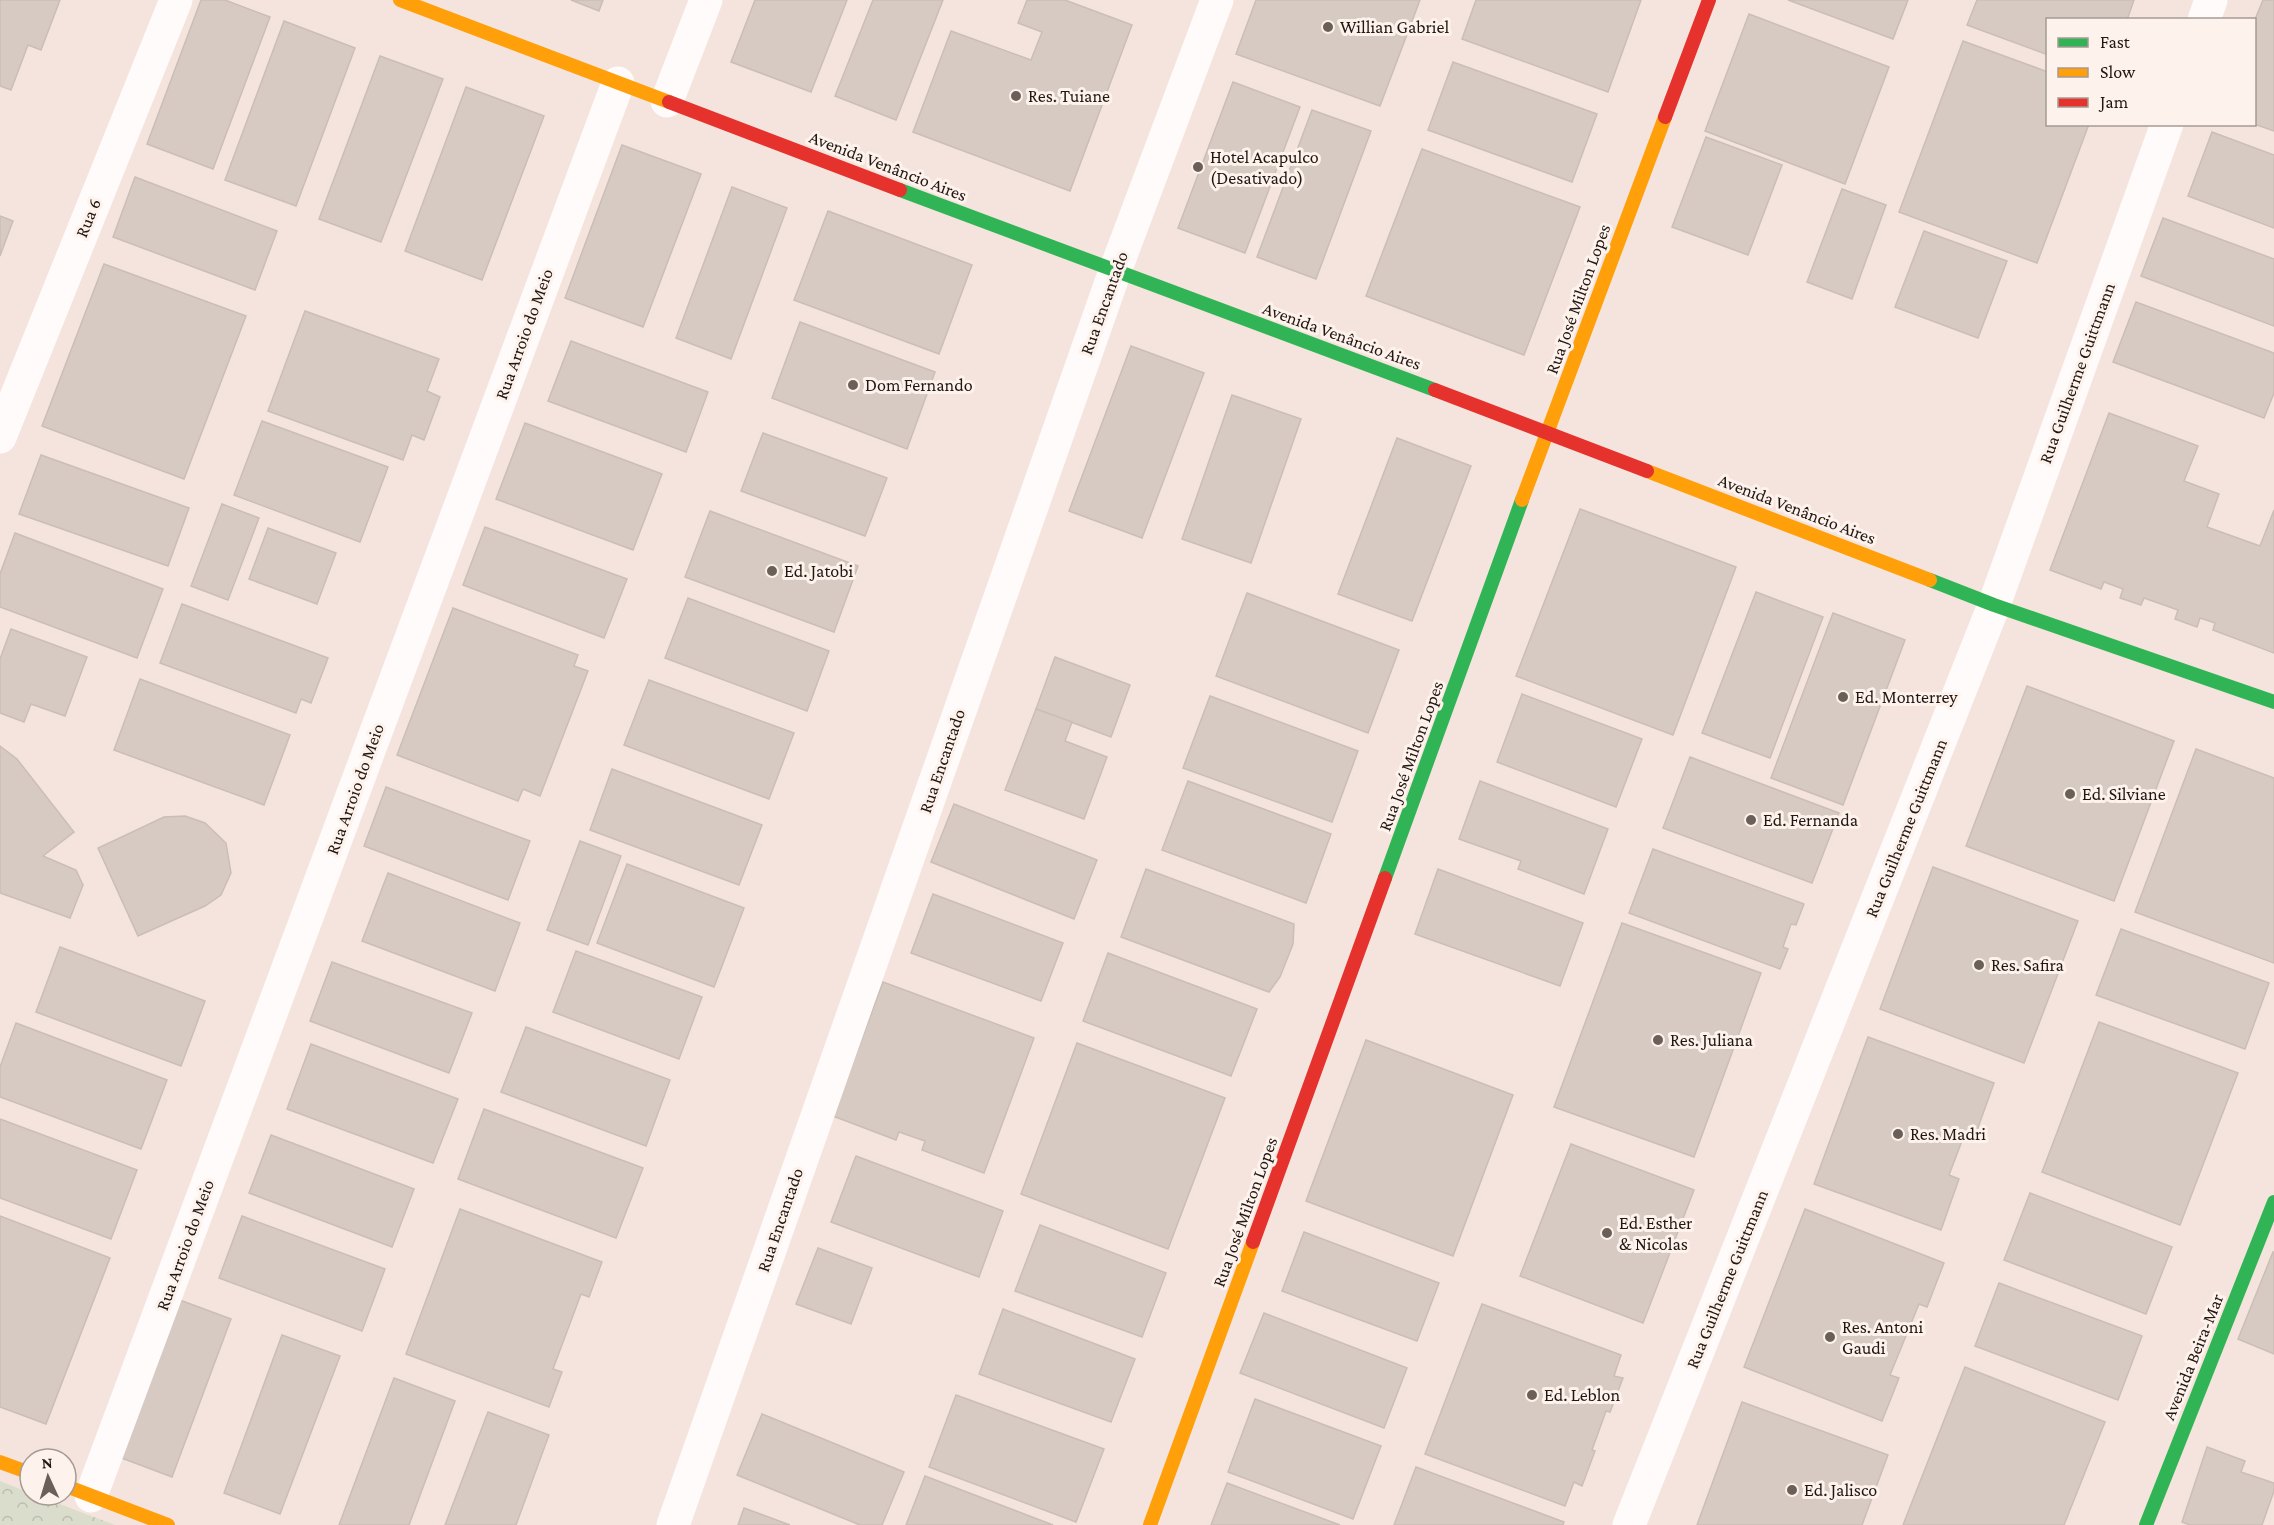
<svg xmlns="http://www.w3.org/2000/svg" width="2274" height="1525" font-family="'Crimson Pro',serif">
<defs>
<pattern id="park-crowns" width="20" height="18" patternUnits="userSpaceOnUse" patternTransform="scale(1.5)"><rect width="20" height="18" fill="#daddcc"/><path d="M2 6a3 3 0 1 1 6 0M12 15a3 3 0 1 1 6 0" fill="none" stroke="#bbbdae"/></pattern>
</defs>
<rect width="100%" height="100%" fill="#f5e4dd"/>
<path fill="url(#park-crowns)" d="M0,1481l30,12v2h6l79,30h-115z"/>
<g fill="#d7cac2" stroke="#cabeb7" stroke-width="1.5">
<path d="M0,0h60l-19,50 -13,-5 -17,45 -11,-4z"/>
<path d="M201,0h24l45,17 -57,152 -66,-25z"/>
<path d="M571,0h32l-4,11z"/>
<path d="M755,0h92l-36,92 -80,-30z"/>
<path d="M873,0h70l-47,120 -61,-24z"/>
<path d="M1027,0h38l67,25 -62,166 -157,-59 38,-101 80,29 11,-28 -24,-9z"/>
<path d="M1256,0h164l-40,106 -144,-52z"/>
<path d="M1476,0h165l-33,92 -146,-53z"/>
<path d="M1788,0h120l-15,39z"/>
<path d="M1977,0h157l-7,20h-79v35l-81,-30z"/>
<path d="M2263,0h11v131l-20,-7v-102z"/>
<path d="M1749,14l140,53 -44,117 -140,-53z"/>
<path d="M284,21l71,27 -59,158 -71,-26z"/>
<path d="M1963,41l85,31v52h41l-52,139 -138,-51z"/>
<path d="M380,56l63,23 -62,163 -62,-23z"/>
<path d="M1453,62l144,52 -25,68 -144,-52z"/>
<path d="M1233,82l67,25 -55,146 -67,-25z"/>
<path d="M466,87l78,29 -62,164 -77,-29z"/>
<path d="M1312,110l59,21 -55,148 -59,-22z"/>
<path d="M2212,132l62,23v73l-86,-32z"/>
<path d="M1706,137l76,28 -34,90 -76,-28z"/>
<path d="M622,145l79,29 -58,153 -78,-29z"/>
<path d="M1422,149l158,58 -56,148 -158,-59z"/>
<path d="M135,177l142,54 -22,59 -142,-53z"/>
<path d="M732,187l55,21 -56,151 -55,-21z"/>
<path d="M1842,189l44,16 -34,94 -45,-17z"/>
<path d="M828,211l144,54 -33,89 -145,-54z"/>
<path d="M0,216l13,5 -13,35z"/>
<path d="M2163,218l111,41v67l-133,-50z"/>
<path d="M1924,231l83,30 -29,77 -83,-31z"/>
<path d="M104,264l142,52 -62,163 -142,-53z"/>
<path d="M2136,302l138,51v40l-10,25 -151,-56z"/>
<path d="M305,311l134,48 -12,32 13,6 -16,43 -12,-5 -9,25 -135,-49z"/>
<path d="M800,322l135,50 -28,77 -135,-51z"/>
<path d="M571,341l137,51 -22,60 -138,-51z"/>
<path d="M1131,346l73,27 -62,165 -73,-27z"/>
<path d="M1232,395l69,24 -50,144 -69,-24z"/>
<path d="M2109,413l89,33 -14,35 35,13 -12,33 53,19 14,-36v143l-61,-23 2,-7 -15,-5 -3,9 -22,-8 3,-9 -34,-12 -3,7 -21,-7 3,-9 -19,-7 -3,7 -51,-19z"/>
<path d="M262,421l126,46 -28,75 -126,-47z"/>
<path d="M525,423l137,51 -29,76 -137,-51z"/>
<path d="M763,433l124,45 -22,58 -124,-45z"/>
<path d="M1397,438l74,28 -59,155 -74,-27z"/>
<path d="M41,455l148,53 -21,58 -149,-52z"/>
<path d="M222,504l37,14 -31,82 -37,-14z"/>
<path d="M1580,509l156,58 -63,168 -157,-59z"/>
<path d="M710,511l148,55 -24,66 -149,-55z"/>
<path d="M485,527l142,52 -23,59 -141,-53z"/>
<path d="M268,528l68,25 -19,51 -68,-25z"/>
<path d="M15,533l148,56 -26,69 -137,-51v-33z"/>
<path d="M1756,592l67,25 -53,141 -68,-25z"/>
<path d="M1247,593l152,57 -31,83 -152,-57z"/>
<path d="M688,598l141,53 -22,60 -142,-53z"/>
<path d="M182,604l146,54 -17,45 -10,-4 -5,14 -136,-50z"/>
<path d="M453,608l125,47 -4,11 14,5 -48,125 -17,-7 -5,12 -121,-46z"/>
<path d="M1833,613l72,27 -62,165 -72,-27z"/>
<path d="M11,629l76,28 -22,59 -34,-12 -7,18 -24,-9v-54z"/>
<path d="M1055,657l75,28 -19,52 -75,-28z"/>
<path d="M140,679l150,56 -26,70 -150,-55z"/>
<path d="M649,680l145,53 -25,66 -145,-54z"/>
<path d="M2027,686l147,55 -60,160 -148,-55z"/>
<path d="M1522,694l120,45 -26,68 -119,-45z"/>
<path d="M1210,696l148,55 -26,71 -149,-54z"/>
<path d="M1036,709l36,13 -7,19 42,16 -23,62 -79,-29z"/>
<path d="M0,746l17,13 57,73 -31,24 33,14 7,15 -13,33 -70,-25z"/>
<path d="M2196,749l78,29v185l-139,-51z"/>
<path d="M1690,757l149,56 -27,70 -149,-55z"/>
<path d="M612,769l150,56 -23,60 -149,-55z"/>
<path d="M1188,781l143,53 -25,69 -144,-53z"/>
<path d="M1480,781l128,48 -24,65 -66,-25 3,-8 -62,-22z"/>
<path d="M386,787l144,54 -22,59 -144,-54z"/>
<path d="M954,804l143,56 -23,59 -143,-57z"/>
<path d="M185,816l20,7 21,20 5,30 -10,22 -16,11 -67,30 -40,-88 66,-31z"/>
<path d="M580,841l41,15 -33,89 -41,-15z"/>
<path d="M1653,849l151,55 -8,21 -5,-1 -8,23 5,2 -8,20 -151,-56z"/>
<path d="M627,864l117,44 -30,79 -117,-44z"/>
<path d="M1933,867l145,54 -54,142 -144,-54z"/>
<path d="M1146,869l148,55 -1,20 -13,33 -11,15 -148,-55z"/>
<path d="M1438,869l145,54 -23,63 -145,-52z"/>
<path d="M388,873l132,50 -25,68 -133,-50z"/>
<path d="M933,894l130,49 -22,58 -130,-48z"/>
<path d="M1622,923l139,50 -67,184 -140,-50z"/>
<path d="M2121,929l148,54 -24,66 -149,-54z"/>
<path d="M60,947l145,54 -24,65 -145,-54z"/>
<path d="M576,951l126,46 -23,62 -126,-47z"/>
<path d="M1108,953l149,56 -26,67 -148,-55z"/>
<path d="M332,962l140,51 -23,60 -139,-52z"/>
<path d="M883,982l151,56 -50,135 -62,-23 3,-9 -26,-9 -3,8 -63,-24z"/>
<path d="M2099,1022l139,51 -58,152 -138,-53z"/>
<path d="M16,1023l151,57 -26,69 -141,-52v-30z"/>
<path d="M526,1027l144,53 -24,66 -145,-54z"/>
<path d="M1868,1037l126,46 -19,53 -10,-3 -16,42 10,4 -18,51 -127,-46z"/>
<path d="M1366,1040l147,55 -60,161 -147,-55z"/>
<path d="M1077,1043l148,55 -57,151 -147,-55z"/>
<path d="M311,1044l147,55 -25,64 -146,-54z"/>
<path d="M484,1109l159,59 -27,70 -158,-59z"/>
<path d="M0,1119l137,51 -26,69 -111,-41z"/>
<path d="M271,1135l143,54 -22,58 -143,-54z"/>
<path d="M1571,1144l123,46 -51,133 -123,-47z"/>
<path d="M856,1156l147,55 -24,66 -148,-55z"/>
<path d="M2030,1193l142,54 -26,67 -142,-54z"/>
<path d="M460,1209l142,53 -13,35 -8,-3 -28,75 9,3 -13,35 -143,-53z"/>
<path d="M1805,1209l139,54 -17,44 -8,-3 -29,71 9,3 -17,43 -138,-54z"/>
<path d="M0,1216l110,42 -64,166 -46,-17z"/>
<path d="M242,1216l143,53 -23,62 -143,-53z"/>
<path d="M1040,1225l126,48 -24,64 -127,-46z"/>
<path d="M1304,1232l135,51 -22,58 -135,-50z"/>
<path d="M818,1248l54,20 -21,56 -55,-20z"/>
<path d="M2273,1252h1v102l-36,-15z"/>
<path d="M1999,1283l143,53 -24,64 -143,-54z"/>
<path d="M169,1296l62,23 -59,158 -61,-23z"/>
<path d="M1482,1304l139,51 -7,21 9,2 -13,34 -4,-1 -14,39 3,1 -13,35 -8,-4 -9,24 -140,-52z"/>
<path d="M1003,1309l132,50 -24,63 -132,-48z"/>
<path d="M1264,1313l143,55 -23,60 -144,-55z"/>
<path d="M282,1335l58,21 -60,158 -56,-21z"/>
<path d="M1965,1367l140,55 -41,103h-161z"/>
<path d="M394,1378l61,23 -46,124h-70z"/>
<path d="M956,1395l148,54 -28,73 -147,-55z"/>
<path d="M1255,1399l126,47 -28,73 -125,-47z"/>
<path d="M1742,1402l146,53 -26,70h-165z"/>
<path d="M488,1412l61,23 -33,90h-71z"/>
<path d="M762,1414l142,58 -22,53h-22l-123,-50z"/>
<path d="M2207,1447l38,14 -4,11 33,11v8l-12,34h-72l-8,-3z"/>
<path d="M1416,1467l148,55 -1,3h-169z"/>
<path d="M925,1476l128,49h-147z"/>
<path d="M1227,1483l113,42h-129z"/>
<path d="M744,1508l46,17h-52z"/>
</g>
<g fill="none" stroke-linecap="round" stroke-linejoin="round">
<g stroke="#fefbfa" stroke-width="33">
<path d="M2204,20l7,-20"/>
<path d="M667,101l39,-101"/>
<path d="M0,437l176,-437"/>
<path d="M91,1496l527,-1413"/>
<path d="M673,1525l442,-1254 102,-271"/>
<path d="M1629,1525l365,-920 173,-481"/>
</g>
<g stroke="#30b455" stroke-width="14">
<path d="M900,190l535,200"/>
<path d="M1930,580l64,25 280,97"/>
<path d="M1385,878l137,-378"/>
<path d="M2146,1525l128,-323"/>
</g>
<g stroke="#ff9f0a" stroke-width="14">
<path d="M400,0l269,102"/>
<path d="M1647,471l283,109"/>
<path d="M1522,500l143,-383"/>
<path d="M0,1462l30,11"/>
<path d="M66,1486l102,39"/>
<path d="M1150,1525l103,-283"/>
</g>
<g stroke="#e5322d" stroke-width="14">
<path d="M669,102l231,88"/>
<path d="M1665,117l44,-117"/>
<path d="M1435,390l212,81"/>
<path d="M1253,1242l132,-364"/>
</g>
</g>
<g fill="#6b5f59" stroke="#fef2ec" stroke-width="2">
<circle cx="1328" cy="27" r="6"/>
<circle cx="1016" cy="96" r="6"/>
<circle cx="1198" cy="167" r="6"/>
<circle cx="853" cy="385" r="6"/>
<circle cx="772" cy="571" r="6"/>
<circle cx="1843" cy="697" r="6"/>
<circle cx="2070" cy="794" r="6"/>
<circle cx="1751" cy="820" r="6"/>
<circle cx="1979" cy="965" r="6"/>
<circle cx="1658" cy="1040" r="6"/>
<circle cx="1898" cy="1134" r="6"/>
<circle cx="1607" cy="1233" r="6"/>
<circle cx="1830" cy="1337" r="6"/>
<circle cx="1532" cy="1395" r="6"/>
<circle cx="1792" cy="1490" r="6"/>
</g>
<g text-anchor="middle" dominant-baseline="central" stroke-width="6" stroke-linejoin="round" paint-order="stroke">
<g font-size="18" fill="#211712" stroke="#fef2ec" text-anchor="start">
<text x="1340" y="27">Willian Gabriel</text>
<text x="1028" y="96">Res. Tuiane</text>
<text x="1210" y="157">Hotel Acapulco<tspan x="1210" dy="21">(Desativado)</tspan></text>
<text x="865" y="385">Dom Fernando</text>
<text x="784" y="571">Ed. Jatobi</text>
<text x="1855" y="697">Ed. Monterrey</text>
<text x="2082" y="794">Ed. Silviane</text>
<text x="1763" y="820">Ed. Fernanda</text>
<text x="1991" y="965">Res. Safira</text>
<text x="1670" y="1040">Res. Juliana</text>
<text x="1910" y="1134">Res. Madri</text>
<text x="1619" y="1223">Ed. Esther<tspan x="1619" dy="21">&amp; Nicolas</tspan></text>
<text x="1842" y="1327">Res. Antoni<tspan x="1842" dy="21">Gaudi</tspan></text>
<text x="1544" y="1395">Ed. Leblon</text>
<text x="1804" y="1490">Ed. Jalisco</text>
</g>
<g font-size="18" fill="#211712" stroke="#fef2ec">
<text transform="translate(888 166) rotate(21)">Avenida Venâncio Aires</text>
<text transform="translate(88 218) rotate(-68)">Rua 6</text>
<text transform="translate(1578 299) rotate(-70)">Rua José Milton Lopes</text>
<text transform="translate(1104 303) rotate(-70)">Rua Encantado</text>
<text transform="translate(524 334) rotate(-70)">Rua Arroio do Meio</text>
<text transform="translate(1342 336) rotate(20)">Avenida Venâncio Aires</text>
<text transform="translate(2077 373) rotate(-70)">Rua Guilherme Guittmann</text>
<text transform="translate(1797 509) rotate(21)">Avenida Venâncio Aires</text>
<text transform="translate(1411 756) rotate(-70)">Rua José Milton Lopes</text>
<text transform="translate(942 761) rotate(-71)">Rua Encantado</text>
<text transform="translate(355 789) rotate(-70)">Rua Arroio do Meio</text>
<text transform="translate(1906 828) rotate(-68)">Rua Guilherme Guittmann</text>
<text transform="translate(1245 1212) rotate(-70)">Rua José Milton Lopes</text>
<text transform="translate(780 1220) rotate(-71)">Rua Encantado</text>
<text transform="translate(185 1245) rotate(-70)">Rua Arroio do Meio</text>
<text transform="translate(1727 1279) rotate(-68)">Rua Guilherme Guittmann</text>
<text transform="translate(2193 1357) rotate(-68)">Avenida Beira-Mar</text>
</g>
</g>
<rect x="2046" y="18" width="210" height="108" fill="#fef2ec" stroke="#a69a95" stroke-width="1.5"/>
<rect x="2058" y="38" width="30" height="9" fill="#30b455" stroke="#a69a95" stroke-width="1.5"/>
<text x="2100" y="48" font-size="18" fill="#211712">Fast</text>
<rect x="2058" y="68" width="30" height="9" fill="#ff9f0a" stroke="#a69a95" stroke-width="1.5"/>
<text x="2100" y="78" font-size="18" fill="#211712">Slow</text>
<rect x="2058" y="98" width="30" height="9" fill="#e5322d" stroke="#a69a95" stroke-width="1.5"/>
<text x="2100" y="108" font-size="18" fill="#211712">Jam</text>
<g transform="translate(48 1477) rotate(356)"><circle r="28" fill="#fef2ec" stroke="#a69a95" stroke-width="1.5"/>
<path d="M0-4.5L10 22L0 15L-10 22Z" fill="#6b5f59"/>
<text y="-9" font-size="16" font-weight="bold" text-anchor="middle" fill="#211712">N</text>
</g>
</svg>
